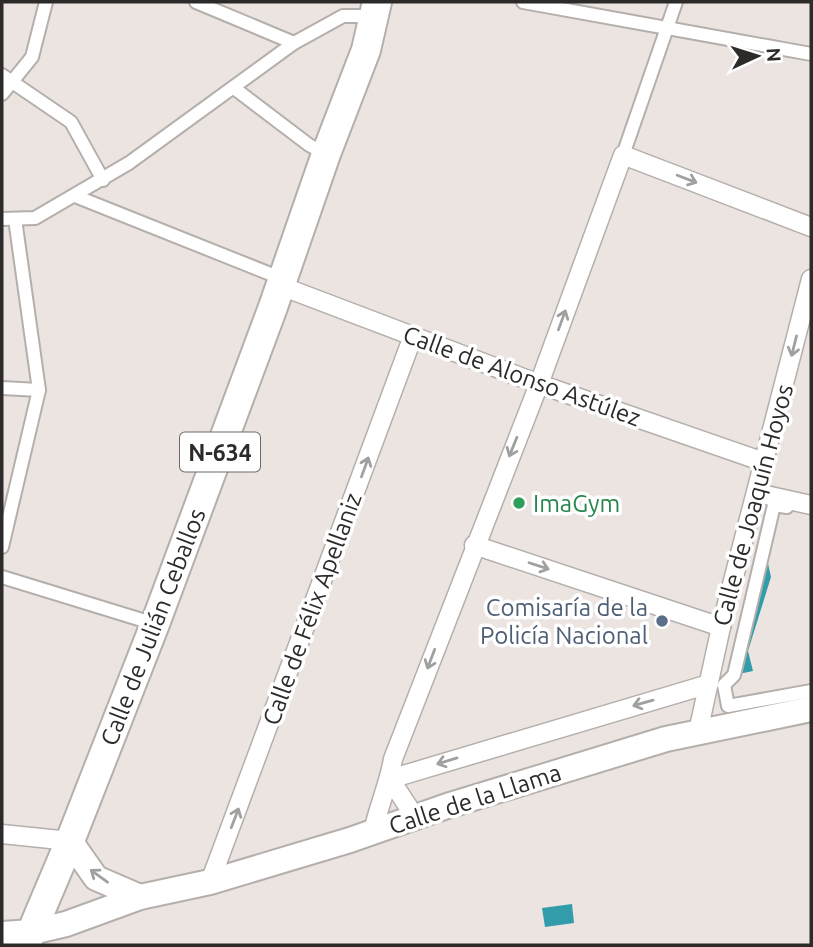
<svg xmlns="http://www.w3.org/2000/svg" width="813" height="947" font-family="Ubuntu,sans-serif">
<rect width="100%" height="100%" fill="#ebe4e1"/>
<g fill="#329caa">
<path d="M765,550l6,27 -23,74 5,20 -19,4z"/>
<path d="M572,904l2,19 -29,4 -3,-19z"/>
</g>
<g fill="none" stroke-linecap="round" stroke-linejoin="round">
<g stroke="#b5afac" stroke-width="16">
<g id="pedestrian">
<path d="M196,2l98,41"/>
<path d="M523,2l288,52"/>
<path d="M2,75l69,47 32,58"/>
<path d="M234,88l75,57 17,9"/>
<path d="M2,94l30,-37 14,-55"/>
<path d="M623,155l53,-153"/>
<path d="M75,196l208,83"/>
<path d="M2,219l33,-1 94,-55 165,-120 49,-27h31"/>
<path d="M2,388l37,2"/>
<path d="M787,507l-13,-2 -40,170 -10,10 4,21 83,-15"/>
<path d="M2,547l37,-157 -24,-171"/>
<path d="M2,577l153,47"/>
</g>
</g>
<g stroke="#b5afac" stroke-width="21">
<g id="minor">
<path d="M281,286l258,98 225,78"/>
<path d="M757,493l54,12"/>
<path d="M474,545l247,82"/>
<path d="M698,732l23,-105 90,-348"/>
<path d="M390,779l319,-95"/>
<path d="M390,779l25,38"/>
<path d="M373,832c5,-25 16,-48 20,-73l146,-375 84,-229 188,72"/>
<path d="M2,834l68,7"/>
<path d="M210,882l203,-546"/>
</g>
</g>
<g stroke="#b5afac" stroke-width="28">
<g id="secondary">
<path d="M70,841l26,37 44,19"/>
<path d="M2,934l30,-2 34,-8 74,-27 70,-15 140,-42 97,-34 219,-67 145,-30"/>
</g>
</g>
<g stroke="#b5afac" stroke-width="32">
<path id="trunk" d="M26,945l44,-104 85,-217 118,-317 53,-153 40,-104 11,-48"/>
</g>
<use href="#pedestrian" stroke="#fff" stroke-width="12"/>
<use href="#minor" stroke="#fff" stroke-width="18"/>
<use href="#secondary" stroke="#fff" stroke-width="24"/>
<use href="#trunk" stroke="#fff" stroke-width="28"/>
</g>
<defs><path id="oneway-shaft" d="M-6 0H5M1.5-3L5.5 0L1.5 3" fill="none" stroke-width="1.6" stroke-linecap="round" stroke-linejoin="round" transform="scale(1.75)"/></defs>
<g stroke="#a0a09f">
<use href="#oneway-shaft" transform="translate(687 179) rotate(21)"/>
<use href="#oneway-shaft" transform="translate(562 320) rotate(-70)"/>
<use href="#oneway-shaft" transform="translate(794 346) rotate(104)"/>
<use href="#oneway-shaft" transform="translate(513 447) rotate(112)"/>
<use href="#oneway-shaft" transform="translate(365 467) rotate(-70)"/>
<use href="#oneway-shaft" transform="translate(539 566) rotate(18)"/>
<use href="#oneway-shaft" transform="translate(431 659) rotate(111)"/>
<use href="#oneway-shaft" transform="translate(643 703) rotate(164)"/>
<use href="#oneway-shaft" transform="translate(447 761) rotate(163)"/>
<use href="#oneway-shaft" transform="translate(235 818) rotate(-69)"/>
<use href="#oneway-shaft" transform="translate(99 876) rotate(-144)"/>
</g>
<circle fill="#2e9e5b" stroke="#fff" stroke-width="2.5" cx="519" cy="503" r="7"/>
<circle fill="#5c6f8a" stroke="#fff" stroke-width="2.5" cx="662" cy="621" r="7"/>
<g text-anchor="middle" dominant-baseline="central" stroke-width="7" stroke-linejoin="round" paint-order="stroke">
<rect fill="#fff" stroke="#6c6b6a" stroke-width="2" x="180" y="432.5" width="80" height="39" rx="5"/>
<g font-size="23" font-weight="bold" fill="#2d2b2a">
<text x="220" y="452">N-634</text>
</g>
<g font-size="24" fill="#2d2b2a" stroke="#fff">
<text transform="translate(522 376) rotate(20)">Calle de Alonso Astúlez</text>
<text transform="translate(753 505) rotate(-75)">Calle de Joaquín Hoyos</text>
<text transform="translate(312 609) rotate(-70)">Calle de Félix Apellaniz</text>
<text transform="translate(153 627) rotate(-69)">Calle de Julián Ceballos</text>
<text transform="translate(475 799) rotate(-18)">Calle de la Llama</text>
</g>
<g font-size="24" fill="#27864d" stroke="#fff" text-anchor="start">
<text x="533" y="503">ImaGym</text>
</g>
<g font-size="24" fill="#4e5e75" stroke="#fff" text-anchor="end">
<text x="648" y="607">Comisaría de la<tspan x="648" dy="28">Policía Nacional</tspan></text>
</g>
</g>
<rect width="813" height="947" fill="none" stroke="#2d2b2a" stroke-width="7"/>
<g transform="translate(757 56) rotate(86)" stroke="#ffffff" stroke-width="5" paint-order="stroke">
<path d="M0-5L12 26L0 18L-12 26Z" fill="#2d2b2a"/>
<text y="-10" font-size="19" font-weight="bold" text-anchor="middle" fill="#2d2b2a">N</text>
</g>
</svg>
